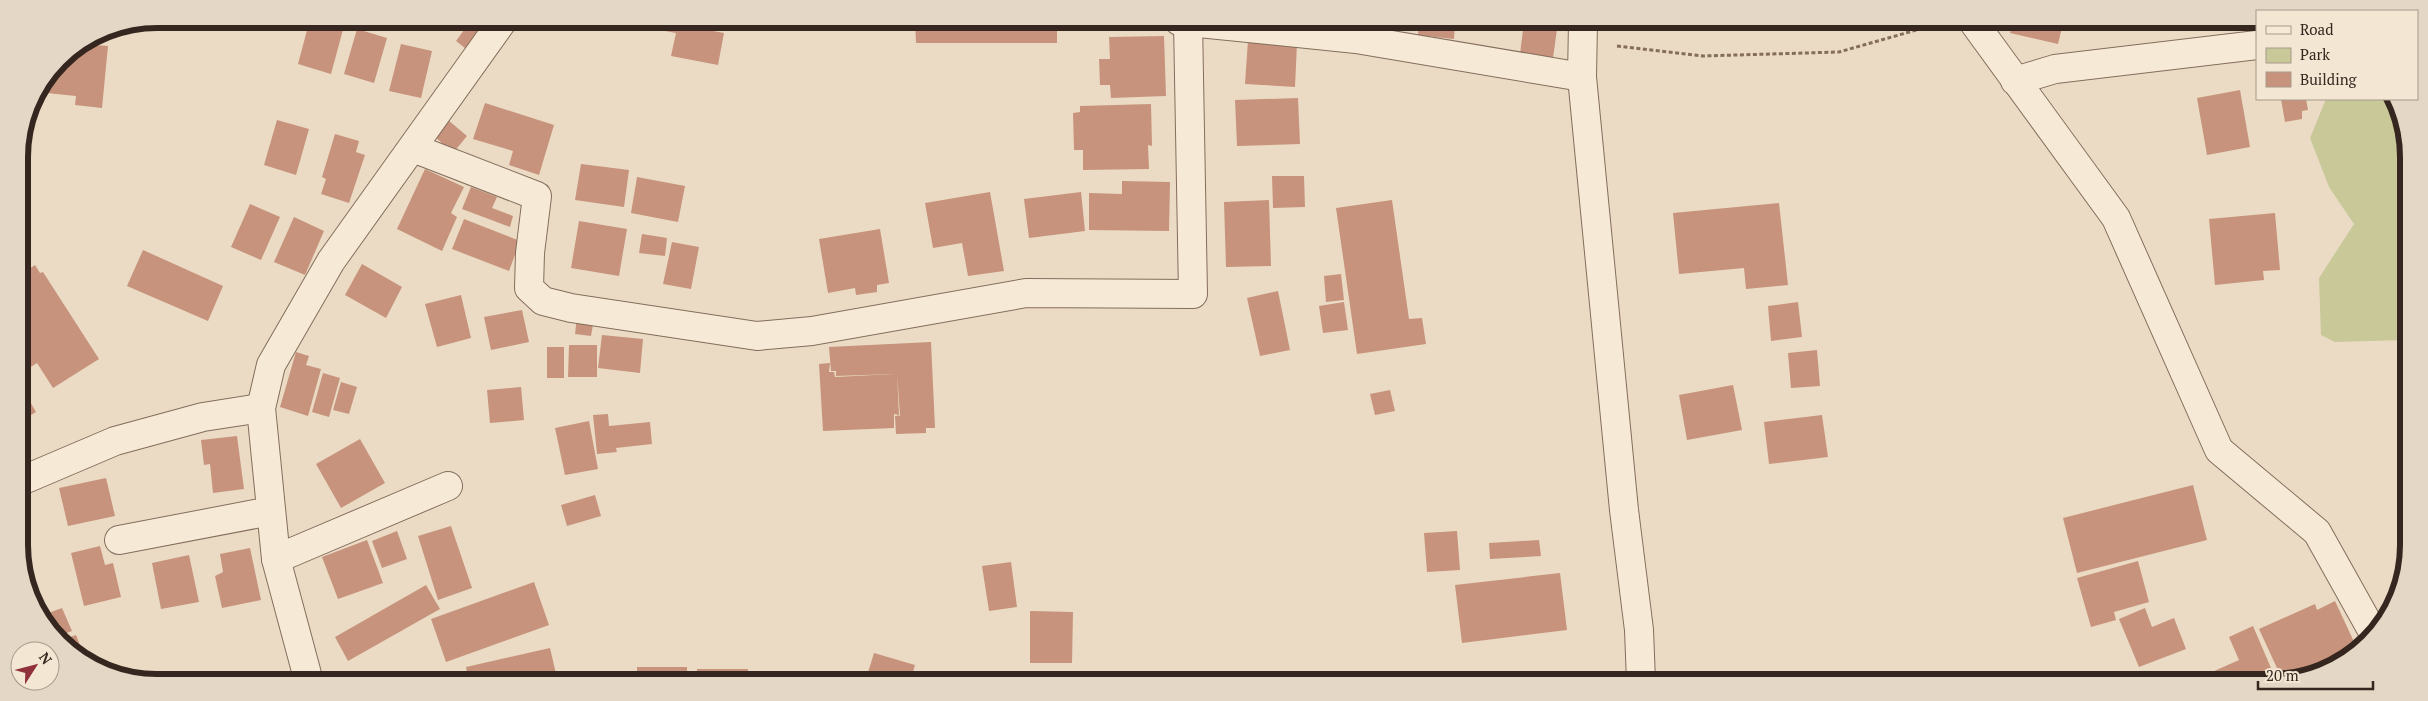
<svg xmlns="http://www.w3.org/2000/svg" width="2428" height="701" font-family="'PT Serif',serif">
<rect width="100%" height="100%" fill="#ebdbc4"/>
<path fill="#c8c899" d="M2326,99h65l16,31 -1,210 -71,2 -14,-7 -2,-57 35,-54 -25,-37 -19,-49z"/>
<g fill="#c7937c">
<path d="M310,19h11l23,7 -13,48 -33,-10z"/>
<path d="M472,19h12l10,8 -20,28 -18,-14z"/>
<path d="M638,20h77l-2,11 11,2 -6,32 -47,-9 5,-23 -39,-7z"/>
<path d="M915,20l142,1v22h-141z"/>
<path d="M1419,21l36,1 -1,17 -36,-4z"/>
<path d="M1524,22h34l-5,36 -33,-4z"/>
<path d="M2013,23h50l-5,21 -48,-11z"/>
<path d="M357,29l30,9 -13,45 -30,-9z"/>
<path d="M1164,36l2,60 -55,2 -1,-13h-10l-1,-26h11l-1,-22z"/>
<path d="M1248,40l49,3 -2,44 -50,-3z"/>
<path d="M82,44l26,2 -6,62 -27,-3 1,-9 -39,-4 22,-33z"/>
<path d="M401,44l31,7 -11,47 -32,-7z"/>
<path d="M2240,90l10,57 -43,8 -10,-57z"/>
<path d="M1298,98l2,46 -63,2 -2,-46z"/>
<path d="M2281,99h25l2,11 -6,1v8l-17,3z"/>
<path d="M485,103l69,22 -15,50 -30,-10 4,-14 -40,-12z"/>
<path d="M1151,104l1,42 -4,-1 1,24 -66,1v-20h-9l-1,-37 7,-1v-6z"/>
<path d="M277,120l32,9 -13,46 -32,-10z"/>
<path d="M448,120l19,16 -14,17 -19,-17z"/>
<path d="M335,134l24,7 -3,11 9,3 -16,48 -28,-9 5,-15 -4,-2z"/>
<path d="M581,164l48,6 -5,37 -49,-7z"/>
<path d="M425,169l39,18 -13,26 6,4 -15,34 -45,-22z"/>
<path d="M1272,176h32l1,31 -32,1z"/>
<path d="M637,177l48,9 -7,36 -47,-9z"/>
<path d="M1122,181l48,1 -1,49 -80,-1v-37l33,1z"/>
<path d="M471,187l26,10 -5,11 21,8 -3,11 -48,-18z"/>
<path d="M990,192l14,79 -36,5 -6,-33 -29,5 -8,-45z"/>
<path d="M1081,192l4,39 -56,7 -5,-39z"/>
<path d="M1269,200l2,66 -45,1 -2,-65z"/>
<path d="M1392,200l17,119 13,-1 4,26 -69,10 -21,-146z"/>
<path d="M1779,203l9,82 -42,4 -2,-21 -65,6 -6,-61z"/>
<path d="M250,204l30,13 -19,43 -30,-13z"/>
<path d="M2275,213l5,57 -17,1 1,9 -49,5 -6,-66z"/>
<path d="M294,217l30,14 -19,44 -31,-13z"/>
<path d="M464,219l56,22 -11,30 -57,-22z"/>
<path d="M579,221l48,8 -8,47 -48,-8z"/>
<path d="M880,229l9,54 -12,2v7l-21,3 -1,-7 -27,5 -9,-54z"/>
<path d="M642,234l25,4 -2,18 -26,-3z"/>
<path d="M672,242l27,5 -8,42 -28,-5z"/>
<path d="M143,250l80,36 -15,35 -81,-35z"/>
<path d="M362,264l40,23 -16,31 -41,-23z"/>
<path d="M35,265l5,8 3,-1 56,87 -46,29 -16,-25 -11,7 -6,-9v-86z"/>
<path d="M1341,274l3,26 -18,2 -2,-26z"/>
<path d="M1278,291l12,59 -30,6 -13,-58z"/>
<path d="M461,295l10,43 -34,9 -12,-43z"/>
<path d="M1344,302l4,28 -25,3 -4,-27z"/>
<path d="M1798,302l4,35 -31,4 -3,-35z"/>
<path d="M522,310l7,32 -38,8 -7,-33z"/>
<path d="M577,317l17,2 -3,17 -16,-2z"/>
<path d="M602,335l41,4 -3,34 -42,-5z"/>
<path d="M931,342l4,86h-9v5l-30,1 -1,-18 7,-1h-2l-3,-42 2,42 -5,-1v14l-71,3 -4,-67 11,-1 -1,9h5l1,5 59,-3 -58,2v-5h-5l-2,-24z"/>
<path d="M569,345h28v32h-29z"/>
<rect x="547" y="347" width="17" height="31"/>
<path d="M1817,350l3,36 -29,2 -3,-35z"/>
<path d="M296,352l13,4 -3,9 15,4 -13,47 -28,-9z"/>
<path d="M323,373l17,5 -11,39 -17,-5z"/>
<path d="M341,382l16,5 -8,27 -16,-4z"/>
<path d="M1733,385l9,45 -55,10 -8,-45z"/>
<path d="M521,387l3,33 -34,3 -3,-33z"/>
<path d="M1390,390l5,21 -20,4 -5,-21z"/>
<path d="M25,393l11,19 -13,8 -3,-5v-19z"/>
<path d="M608,414l1,12 41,-4 2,22 -36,4 1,4 -20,2 -4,-39z"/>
<path d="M1822,415l6,42 -59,7 -5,-42z"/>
<path d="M589,421l9,48 -33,6 -10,-47z"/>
<path d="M237,436l7,53 -31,4 -3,-29 -6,1 -3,-25z"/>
<path d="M360,439l25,44 -44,25 -25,-44z"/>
<path d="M106,478l9,38 -47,10 -9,-38z"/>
<path d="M2193,485l14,55 -130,33 -14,-55z"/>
<path d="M595,495l6,21 -34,10 -6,-21z"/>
<path d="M451,526l21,62 -34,12 -20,-64z"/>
<path d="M397,531l10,28 -25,9 -10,-27z"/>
<path d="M1457,531l3,39 -33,2 -3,-39z"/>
<path d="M21,536l8,28 -8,2z"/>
<path d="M367,540l16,43 -45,16 -16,-42z"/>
<path d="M1539,540l2,16 -51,3 -1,-16z"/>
<path d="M100,546l5,19 8,-2 8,34 -37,9 -13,-53z"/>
<path d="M250,548l11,52 -39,8 -7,-32 8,-4 -3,-18z"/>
<path d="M189,555l10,47 -38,7 -9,-46z"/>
<path d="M2138,561l11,41 -35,10 2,8 -25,7 -14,-49z"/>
<path d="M1011,562l6,45 -28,4 -7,-45z"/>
<path d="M1560,573l7,57 -105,13 -7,-58z"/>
<path d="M534,582l15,43 -103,37 -15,-43z"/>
<path d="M426,585l14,24 -92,52 -13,-24z"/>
<path d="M2335,601l21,45 -18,9 2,4 -57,22 -24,-52 56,-25 2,6z"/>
<path d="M62,608l10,23 -16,6 -13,-22z"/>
<path d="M2145,608l7,19 22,-9 12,31 -47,18 -20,-48z"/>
<path d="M1030,611l43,1 -1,51h-42z"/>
<path d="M2253,626l24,56h-61l-4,-10 27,-12 -10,-23z"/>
<path d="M76,635l8,20 -23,-15z"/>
<path d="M550,648l7,30h-89l-2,-11z"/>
<path d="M874,653l41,12 -4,14h-45z"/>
<rect x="637" y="667" width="50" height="12"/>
<rect x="697" y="669" width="51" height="10"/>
</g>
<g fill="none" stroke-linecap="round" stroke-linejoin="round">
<g stroke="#846d5c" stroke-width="30">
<g id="minor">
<path d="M1179,21l177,18 226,38"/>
<path d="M1583,22l-1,55 42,433 15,120 2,51"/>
<path d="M1974,23l142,195 103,232 98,82 57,102"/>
<path d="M2015,81l40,-12 202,-24"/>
<path d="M413,148l124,48 -7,57 -1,35 14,13 28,7 186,28 55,-5 214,-38 167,1 -5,-272"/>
<path d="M21,481l94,-40 88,-24 58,-9"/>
<path d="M119,540l152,-29"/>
<path d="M276,559l172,-73"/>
<path d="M308,678l-32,-119 -15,-151 10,-43 60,-104 173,-242"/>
</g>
</g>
<path stroke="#846d5c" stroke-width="3" stroke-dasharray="4 2.5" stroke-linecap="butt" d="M1617,46l86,10 136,-4 102,-29"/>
<use href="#minor" stroke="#f6ead7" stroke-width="28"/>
</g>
<path d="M0 0H2428V701H0ZM157 28H2271A129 129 0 0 1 2400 157V545A129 129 0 0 1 2271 674H157A129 129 0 0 1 28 545V157A129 129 0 0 1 157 28Z" fill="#e4d7c5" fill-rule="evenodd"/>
<path fill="none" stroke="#35271f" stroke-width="6" d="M157 28H2271A129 129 0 0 1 2400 157V545A129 129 0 0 1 2271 674H157A129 129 0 0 1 28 545V157A129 129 0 0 1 157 28Z"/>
<rect x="2256" y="10" width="162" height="90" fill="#f3e6d3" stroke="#a79a8b"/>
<rect x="2266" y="26" width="25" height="8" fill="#f6ead7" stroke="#a79a8b"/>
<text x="2300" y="35" font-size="15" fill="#35271f">Road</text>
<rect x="2266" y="48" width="25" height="15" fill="#c8c899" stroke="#a79a8b"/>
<text x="2300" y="60" font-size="15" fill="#35271f">Park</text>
<rect x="2266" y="72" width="25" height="15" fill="#c7937c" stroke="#a79a8b"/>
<text x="2300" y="85" font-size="15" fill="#35271f">Building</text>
<g transform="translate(35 666) rotate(54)"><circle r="24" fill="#f3e6d3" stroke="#a79a8b"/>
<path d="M0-4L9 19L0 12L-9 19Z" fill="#8f303a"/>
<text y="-8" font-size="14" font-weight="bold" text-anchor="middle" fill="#35271f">N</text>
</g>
<path d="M2258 681v8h115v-8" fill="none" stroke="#35271f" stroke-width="2.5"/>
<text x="2266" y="681" font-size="15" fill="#35271f" stroke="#f3e6d3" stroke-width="4" paint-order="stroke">20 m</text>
</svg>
